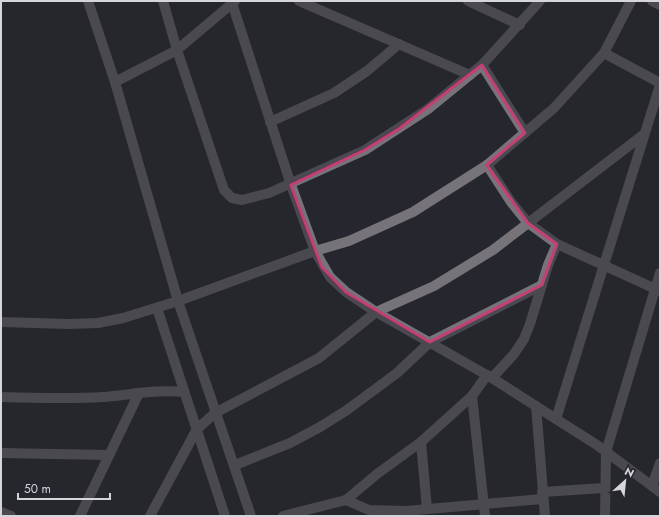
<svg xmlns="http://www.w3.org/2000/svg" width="661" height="517" font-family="Jost,sans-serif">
<rect width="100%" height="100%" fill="#26262e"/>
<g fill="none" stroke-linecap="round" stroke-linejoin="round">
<g stroke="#767478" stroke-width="10">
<path d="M88,1l27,81 63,219 73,215"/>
<path d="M163,1l14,49 47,140 8,8 10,2 27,-7 96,-43 63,-41 54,-44 58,-64"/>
<path d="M299,1l171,74"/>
<path d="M468,1l52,24"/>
<path d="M652,1l8,4"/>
<path d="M232,3l59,182 24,66 15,26 16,15 30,20 116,66 64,41 41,26 63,47"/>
<path d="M604,53l56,30"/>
<path d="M482,65l43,68"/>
<path d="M115,82l62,-32 58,-49"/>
<path d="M270,122l64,-29 33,-22 32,-27"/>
<path d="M487,165l24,37 17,21 29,21 103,47"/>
<path d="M157,308l68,208"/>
<path d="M1,322l68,2 29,-1 25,-5 55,-17 137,-50 34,-10 64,-29 74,-47 67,-57 50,-55 27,-52"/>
<path d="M492,378l22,-24 10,-15 6,-15 18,-59 9,-21"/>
<path d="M472,396l13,120"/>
<path d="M1,397c34,1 68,2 102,0 26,-2 54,-8 80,-5"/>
<path d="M536,406l9,110"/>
<path d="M556,419l104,-334"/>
<path d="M421,442l6,67"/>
<path d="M1,453l108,2"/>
<path d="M235,465l55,-22 30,-16 27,-17 50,-37 33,-31 112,-57"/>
<path d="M652,486l8,-23"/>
<path d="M542,492l62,-4"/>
<path d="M346,500l23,10 37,1 136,-12"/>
<path d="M1,512l10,4"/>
<path d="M80,516l58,-121"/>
<path d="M150,516l47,-87 18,-16 104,-55 57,-46 58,-26 59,-36 150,-115"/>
<path d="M283,516l63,-16 31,-26 44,-32 51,-46 15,-21"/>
<path d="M605,516l1,-64 54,-179"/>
</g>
</g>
<path d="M0 0H661V517H0ZM482,65l43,68 -38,32 41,58 29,21 -15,41 -112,57 -84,-50 -24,-25 -31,-82 74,-35 34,-21z" fill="#26262e" fill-opacity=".55" fill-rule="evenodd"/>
<path fill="none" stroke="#c63e74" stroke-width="3" stroke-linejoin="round" d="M482,65l43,68 -38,32 41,58 29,21 -15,41 -112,57 -84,-50 -24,-25 -31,-82 74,-35 34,-21z"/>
<rect width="661" height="517" fill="none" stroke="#d5d5da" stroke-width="4"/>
<g transform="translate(625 481) rotate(27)" stroke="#26262e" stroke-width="3" paint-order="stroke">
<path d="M0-3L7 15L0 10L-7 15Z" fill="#d5d5da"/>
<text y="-6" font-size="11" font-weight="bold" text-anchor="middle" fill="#d5d5da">N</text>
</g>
<path d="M18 493v6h92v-6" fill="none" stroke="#d5d5da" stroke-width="2"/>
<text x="24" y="493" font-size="12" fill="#d5d5da" stroke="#26262e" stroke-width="3" paint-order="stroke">50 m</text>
</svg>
